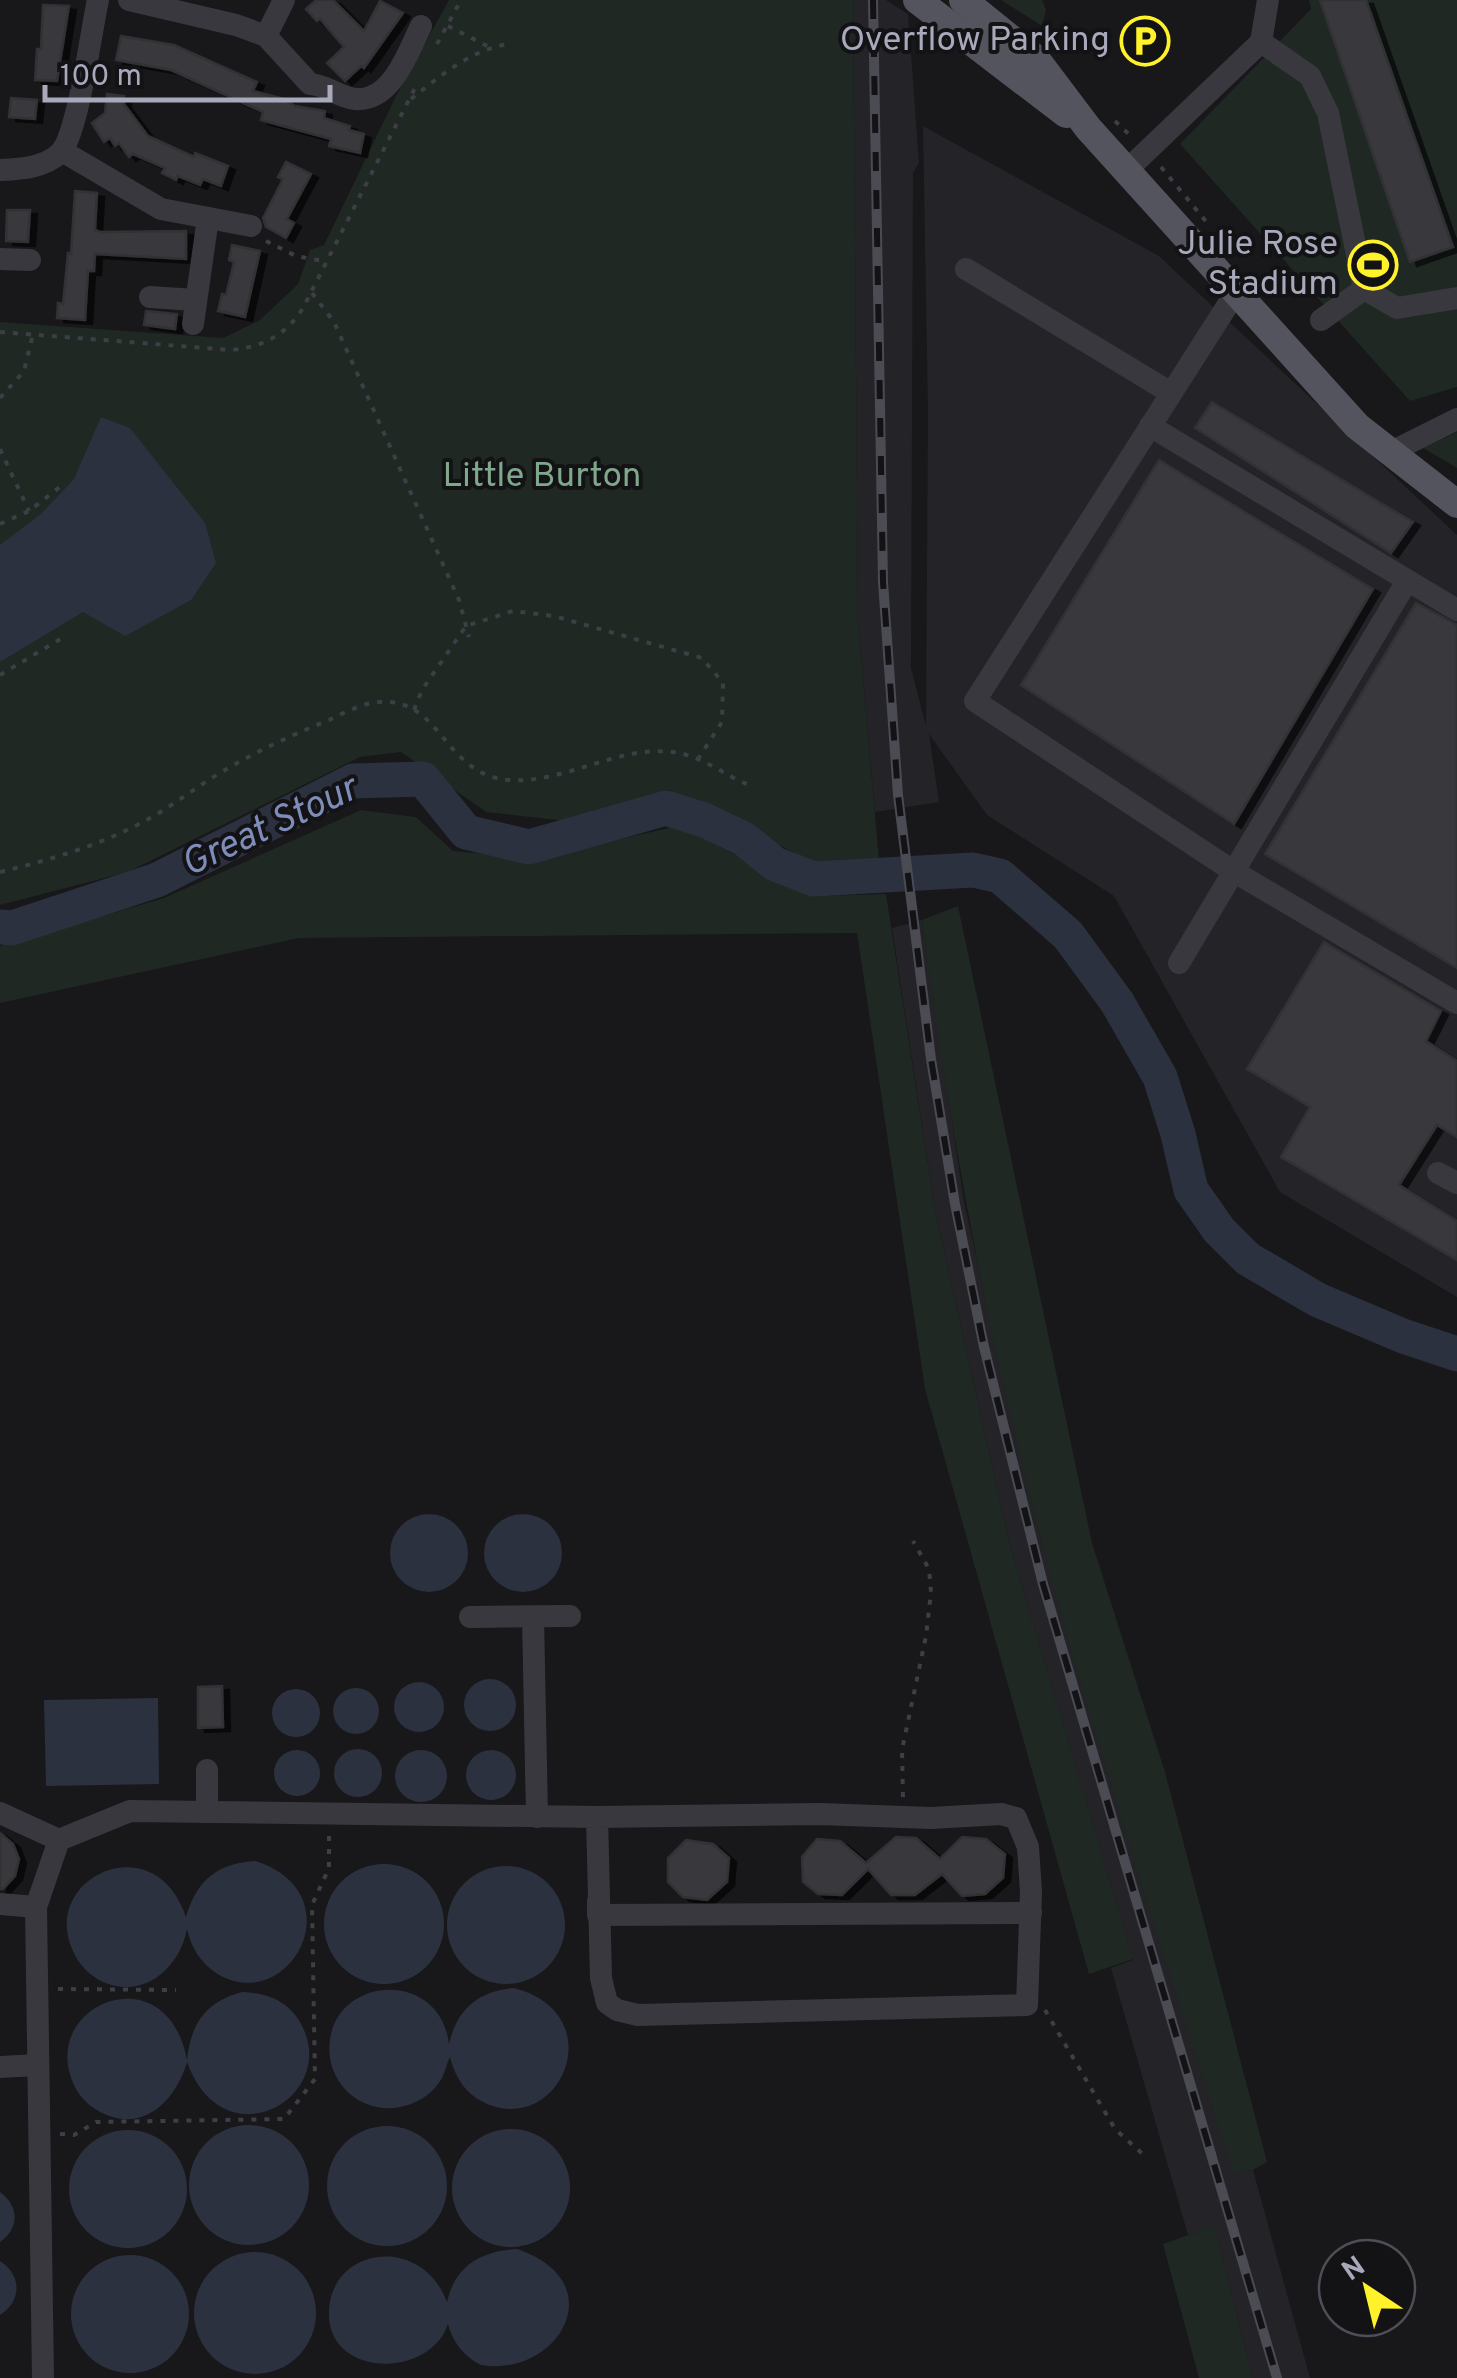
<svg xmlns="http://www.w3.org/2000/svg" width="1457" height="2378" font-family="Overpass,sans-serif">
<defs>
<filter id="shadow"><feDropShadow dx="7" dy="4" stdDeviation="0" flood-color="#0009"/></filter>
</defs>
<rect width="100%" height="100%" fill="#18171a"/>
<g fill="#242327">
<path d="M853,0h33l22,14 11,149 -6,10 -2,495 15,58 2,-315 -5,-285 236,130 298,279v762l-177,-105 -166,-296 -127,-81 -58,-81 10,68 -64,10 -17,-190z"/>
<path d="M922,920l42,282 75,331 72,249 122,390 20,-2 57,208h-57l-39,-151 -26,8 -77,-267 22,-8 -124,-418 -74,-332 -43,-282z"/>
</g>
<g fill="#1f2822">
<path d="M449,0h404l5,622 21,238 -58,6 -152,-76 -94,32 -89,-10 -85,-60 -41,5 -232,115 -128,33v-583l223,16 37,-18 38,-36 12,-34 14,-5 71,-147z"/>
<path d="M1001,0h41l4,10 -4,16z"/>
<path d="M1309,0h148v387l-47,14 -230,-257 131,-135z"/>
<path d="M1457,432v36l-34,-20z"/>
<path d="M361,810l55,7 37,34 81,7 144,-32 141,70 67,-2 49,316 74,332 124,417 -44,15 -164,-585 -68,-456 -558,5 -299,65v-57l164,-48z"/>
<path d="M958,906l134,637 73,229 102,390 -14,8 -20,3c-67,-214 -138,-427 -195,-644 -52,-202 -89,-403 -116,-609z"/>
<path d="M1214,2226l39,152h-54l-36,-134z"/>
</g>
<g fill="#2c313f">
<path d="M101,417l29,11 75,95 11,40 -25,37 -66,36 -42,-24 -83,50v-117l41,-31 33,-35z"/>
<circle cx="429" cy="1553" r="39"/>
<circle cx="523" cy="1553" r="39"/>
<circle cx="490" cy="1705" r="26"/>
<circle cx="419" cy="1707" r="25"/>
<circle cx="356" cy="1711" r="23"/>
<circle cx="296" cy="1713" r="24"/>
<path d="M158,1698l1,86 -113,2 -2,-86z"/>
<circle cx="358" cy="1773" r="24"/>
<circle cx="421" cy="1776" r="26"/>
<circle cx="297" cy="1773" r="23"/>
<circle cx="491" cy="1775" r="25"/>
<path d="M256,1861c101,34 32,157 -40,112 -16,-11 -25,-26 -29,-44 -7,38 -42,71 -84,53 -14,-7 -25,-18 -31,-33 -31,-72 83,-125 114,-32 11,-37 31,-54 70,-56z"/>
<circle cx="384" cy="1924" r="60"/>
<circle cx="506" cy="1925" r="59"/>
<path d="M514,1988c96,25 50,141 -21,118 -25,-8 -37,-26 -43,-49 -3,6 -5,15 -8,21 -17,30 -60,40 -88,19 -12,-8 -22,-24 -24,-39 -10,-81 109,-95 119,-14 8,-35 29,-53 65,-56z"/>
<path d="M242,1992c24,1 45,8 58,30 43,74 -76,143 -113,40 -12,41 -47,75 -92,47 -14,-9 -22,-22 -26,-38 -17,-72 99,-113 118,-11 4,-36 18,-58 55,-68z"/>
<circle cx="249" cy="2185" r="60"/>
<circle cx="387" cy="2186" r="60"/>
<circle cx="511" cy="2188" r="59"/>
<circle cx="128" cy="2189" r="59"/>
<path d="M0,2192c19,14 20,36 0,50z"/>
<path d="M517,2249c98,33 41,129 -36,116 -17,-8 -29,-24 -33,-41 -18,54 -116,54 -119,-7 -3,-70 92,-85 118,-15 8,-36 34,-51 70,-53z"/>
<circle cx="255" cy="2313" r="61"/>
<circle cx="130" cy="2314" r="59"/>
<path d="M0,2261c22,14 22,40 0,54z"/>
</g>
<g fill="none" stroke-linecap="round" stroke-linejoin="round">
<path stroke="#2c313f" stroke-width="35" d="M0,927l12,1 145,-48 196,-99 70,-2 43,53 63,15 137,-39 38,12 40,19 31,25 39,15 159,-9 27,6 68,59 49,67 43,75 18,57 13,56 28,40 29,29 70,41 85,36 54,18"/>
</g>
<g fill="#38373c" stroke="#323136" stroke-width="2.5" filter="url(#shadow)">
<path d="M316,0h17l31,31 16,-30 23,12 -39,55 -3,-2 -16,15 -18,-18 17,-16 -24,-28 -3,2 -11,-12z"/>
<path d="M1320,0h46l87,247 -43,15z"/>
<path d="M43,5l26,1 -12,75 -22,-1 2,-31h4z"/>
<path d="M121,36l53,9 83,37 -4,9 31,8 11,7 30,5 -1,7 26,8 -1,4 15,4 -4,19 -31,-7 2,-7 -70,-19 2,-8 -92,-42 -55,-10z"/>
<path d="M107,94l17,2v8l24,32 46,21 1,-4 33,13 -7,20 -18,-7 -3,6 -22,-9 -2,4 -14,-7 3,-5 -32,-14 -4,3 -10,-14 -4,3 -5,-8 -6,4 -12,-19 13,-10z"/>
<path d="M11,98l26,2 -2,19 -26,-2z"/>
<path d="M286,162l25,12 -24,45 7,4 -8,15 -20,-11 -3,-9 20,-39 -5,-2z"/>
<path d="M75,191l22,2 -2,37 5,2 86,-1v28l-91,-5 -1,17h-6l-3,49 -28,-2 1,-15 5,1 5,-51 3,1z"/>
<path d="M7,210h23l-2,32 -22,-1z"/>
<path d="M232,245l28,6 -15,66 -27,-6 4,-17 4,1 8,-33 -5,-2z"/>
<path d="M146,311l31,3 -2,15 -31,-4z"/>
<path d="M1212,402l201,120 -22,31 -196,-125z"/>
<path d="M1159,460l214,129 -139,235 -213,-139z"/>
<path d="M1416,603l41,22v343l-192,-114z"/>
<path d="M1324,942l117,69 -15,30 31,20v76l-20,-12 -38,60 58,36v39l-176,-103 29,-50 -63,-38z"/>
<path d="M222,1686l1,41 -25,1v-41z"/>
<path d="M0,1833l13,11 6,15 -4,17 -12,13h-3z"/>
<path d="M896,1837l20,1 24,21 22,-22 24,2 19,15 -2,24 -18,16 -23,2 -20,-22 -27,21h-24l-23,-26 -26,26 -24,-1 -15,-12 -1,-25 15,-18 23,2 26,22z"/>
<path d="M686,1840l27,4 16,14 -2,24 -20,18 -24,-3 -15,-15v-24z"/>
</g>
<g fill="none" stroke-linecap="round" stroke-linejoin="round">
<g stroke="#3e3e46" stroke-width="4" stroke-dasharray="5 8" stroke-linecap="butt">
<path d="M448,26l41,21"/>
<path d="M437,44l24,-44"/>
<path d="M411,99c31,-24 59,-49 98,-55"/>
<path d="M1115,121l18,17"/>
<path d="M1161,167l48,58"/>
<path d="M266,241l30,15 27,5"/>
<path d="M312,293l22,29 125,278 10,37"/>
<path d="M0,332l231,18c32,-3 55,-15 72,-42l114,-224"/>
<path d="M0,398l24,-27 9,-37"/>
<path d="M0,449l29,62"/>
<path d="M0,524l29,-13 36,-28"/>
<path d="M0,675l64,-38"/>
<path d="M414,710l8,-20 44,-64 47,-15 41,5 148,42 21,25 -1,39 -24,37"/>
<path d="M0,872c53,-13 102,-27 150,-54 24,-13 46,-31 70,-45 35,-21 72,-38 109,-53 15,-7 33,-17 50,-18 63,-5 64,73 130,78 55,4 109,-35 164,-28 27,3 51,23 76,33"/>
<path d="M903,1797l-1,-47 24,-114 5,-44 -2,-23 -16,-28"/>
<path d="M58,1989l118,1"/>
<path d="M1045,2010l70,119 32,29"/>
<path d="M60,2134l14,1 22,-13 188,-3 31,-40 -3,-174 17,-37v-32"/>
</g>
<g stroke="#39383f" stroke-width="22">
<path d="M129,0l107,25 30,11 44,48c17,1 28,13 45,15 37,3 53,-47 66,-73"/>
<path d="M266,36l18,-36"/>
<path d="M1261,42l49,34 18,37 36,176 -43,31"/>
<path d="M1261,42l7,-42"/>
<path d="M62,151l99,58 90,17"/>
<path d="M0,170c20,-1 44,-2 60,-17 18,-18 31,-122 38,-153"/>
<path d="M1127,170l134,-128"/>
<path d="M0,259l30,1"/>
<path d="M966,269l205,124"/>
<path d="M1364,289l33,19 60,-10"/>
<path d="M1236,292l-261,409 258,170 224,132"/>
<path d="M150,297l45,3"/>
<path d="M193,324l15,-106"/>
<path d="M1150,426l307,184"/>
<path d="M1389,453l68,-34"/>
<path d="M1179,963l228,-382"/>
<path d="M1438,1173l19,10"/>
<path d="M470,1617l100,-1"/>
<path d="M533,1617l4,200"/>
<path d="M207,1812v-42"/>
<path d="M0,1813l59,27"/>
<path d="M598,1901v14l433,-2"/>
<path d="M0,1904l36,3"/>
<path d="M0,2067l37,-2"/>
<path d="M43,2378l-7,-471 23,-67 71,-29 467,6 222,-3 112,4 70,-4 15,4 12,29 3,45 -4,113 -389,10 -21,-5 -10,-7 -6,-25 -4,-161"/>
</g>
<g stroke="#54545e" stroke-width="28">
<path d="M917,0l149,114"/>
<path d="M963,0l73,59 52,69 269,298 100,78"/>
</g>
<g stroke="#4b4b54" stroke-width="10">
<path id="rail" d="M873,0l10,582 15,213 33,264 24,145 29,143 59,237 234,794"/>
</g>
<use href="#rail" stroke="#131215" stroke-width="6" stroke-dasharray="19" stroke-linecap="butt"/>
</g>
<defs>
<g id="parking-ring" transform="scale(2.5)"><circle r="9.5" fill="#131215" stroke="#fff22a" stroke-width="1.5"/><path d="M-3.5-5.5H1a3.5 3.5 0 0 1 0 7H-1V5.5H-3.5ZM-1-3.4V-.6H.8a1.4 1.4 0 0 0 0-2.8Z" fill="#fff22a"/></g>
<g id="stadium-ring" transform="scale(2.5)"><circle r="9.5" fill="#131215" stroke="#fff22a" stroke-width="1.5"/><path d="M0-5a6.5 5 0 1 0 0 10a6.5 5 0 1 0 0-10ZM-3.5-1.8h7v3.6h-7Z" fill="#fff22a"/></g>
</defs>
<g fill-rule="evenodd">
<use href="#parking-ring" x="1145" y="41"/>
<use href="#stadium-ring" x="1373" y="265"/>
</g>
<g text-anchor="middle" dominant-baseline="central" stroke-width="8" stroke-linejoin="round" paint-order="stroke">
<g font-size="35" fill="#a8a9bb" stroke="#131215" text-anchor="end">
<text x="1110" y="41">Overflow Parking</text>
<text x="1338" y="245">Julie Rose<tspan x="1338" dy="40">Stadium</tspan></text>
</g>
<g font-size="35" fill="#7ea78c" stroke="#131215">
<text x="542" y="477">Little Burton</text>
</g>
<g font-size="38" font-style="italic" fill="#7d8cb8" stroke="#131215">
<text transform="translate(270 828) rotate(-25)">Great Stour</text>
</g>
</g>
<g transform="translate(1367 2288) rotate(325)"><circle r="48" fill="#131215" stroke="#4f4e57" stroke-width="2.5"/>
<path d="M0-8L18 38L0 25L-18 38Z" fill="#fff22a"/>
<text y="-15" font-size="28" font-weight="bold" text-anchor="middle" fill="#a8a9bb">N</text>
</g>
<path d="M45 85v15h285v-15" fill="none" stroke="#a8a9bb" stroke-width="5"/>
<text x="60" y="85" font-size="30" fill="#a8a9bb" stroke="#131215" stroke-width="8" paint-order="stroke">100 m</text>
</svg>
